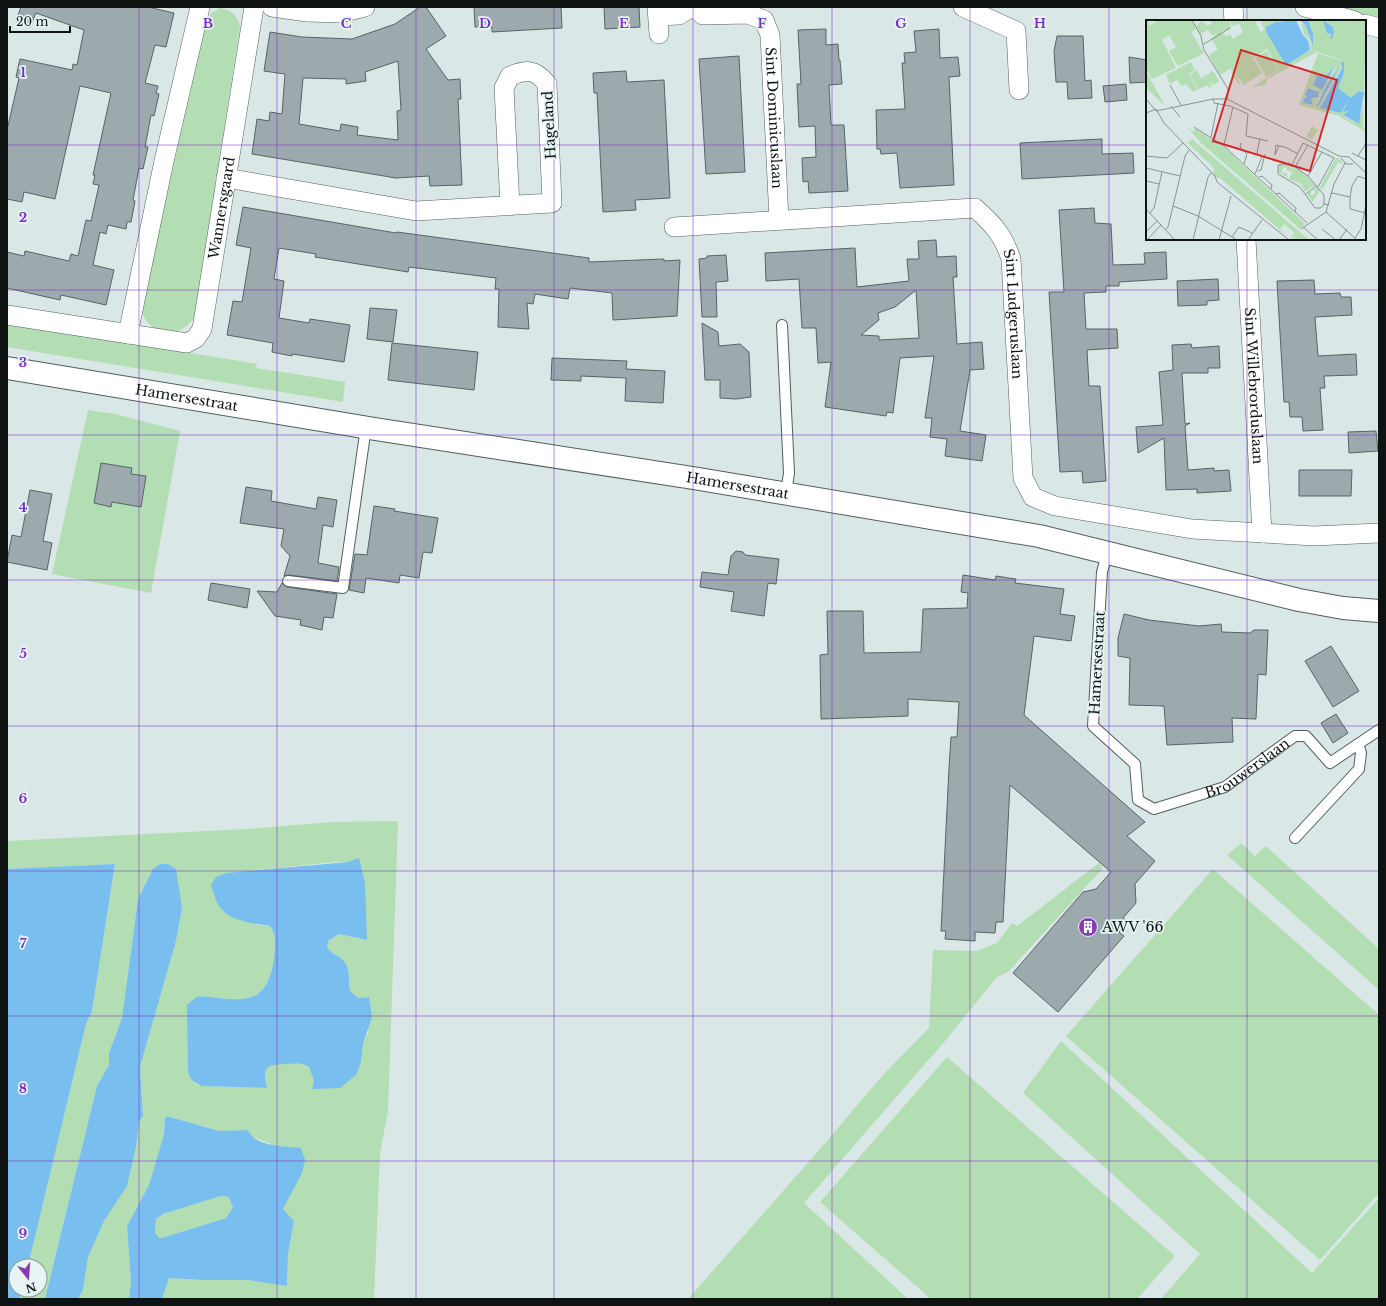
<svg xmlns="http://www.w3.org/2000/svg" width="1386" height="1306" font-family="'Libre Baskerville',serif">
<rect width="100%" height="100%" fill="#d9e8e7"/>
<g fill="#b3ddb2" fill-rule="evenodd">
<path d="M1336,7h43v13z"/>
<path d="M220,8c11,2 17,7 20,18l-45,290c-14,24 -47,21 -54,-7l65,-287 5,-9z"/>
<path d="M7,323l250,41 -1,4 89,14 -2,20 -336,-55z"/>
<path d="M88,410l27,4 65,17 -29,162 -99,-19z"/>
<path d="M398,821l-10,290 -8,42 -6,146h-212l7,-21 32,2h47l39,5 1,-31 6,-33 -11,-12 7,-14 -19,-51 -20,-8 -3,-6 -29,1 -51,-15 -3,2 -1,16 -15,51 -22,41 4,56 -2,17h-51l5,-9 5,-33 16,-36 23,-35 9,-39 3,-25 4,-6 -3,-49 36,-126 6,-33 -22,-44 -7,5 -15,30 -16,119 -13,35v12l-12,21 -52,213h-26l3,-9h18v-24h-12l58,-242 6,-13 23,-147 -108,5v-28l240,-12 85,-7zM336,862h12l18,78 -27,-6 -10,6 -2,7c4,6 12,8 17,14 7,8 4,21 6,30l8,7 11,-1 -1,36 -5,11 -2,18 -49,26 2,-7 -5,-14c-10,-5 -41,-8 -45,6 -1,4 2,11 2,15l-64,-2 -8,-3 4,-87c40,3 69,15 76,-38 1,-11 3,-23 -4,-32l-13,-1 -41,-48 10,-4z"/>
<path d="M1241,843l14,13 11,-10 113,103v41l-152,-135z"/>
<path d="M1099,863l4,5 -94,103 -13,7 -51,63 -141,162 104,96h-220l132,-150 63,-74 46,-47 4,-78 44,1 20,-8 15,-20 5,3z"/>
<path d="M1213,869l166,146v178l-59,67 -254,-224z"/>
<path d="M1061,1041l251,232 67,-75v101h-218l39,-45 -177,-161z"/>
<path d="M947,1057l228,199 -38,43h-206l-111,-97z"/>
<path d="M221,1196l8,1 4,11 -7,10 -64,20h-3l-4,-5 1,-14 7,-5z"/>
</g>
<g fill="#78beef" fill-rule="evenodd">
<path d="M359,858l6,25 2,57 -28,-6 -10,6 -2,7c4,7 12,8 17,14 7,8 4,21 6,30l8,7 11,-1 3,20 -9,27 -2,18 -5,13 -16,13 -28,1 2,-8 -5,-14c-9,-5 -14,-3 -24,-3 -20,1 -23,4 -18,24l-65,-2c-9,-4 -13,-7 -14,-17l-1,-64 11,-9c40,3 69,15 76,-38 1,-11 3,-23 -4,-32 -15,-2 -42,-5 -51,-20 -4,-6 -5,-14 -8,-21l5,-8 10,-4 122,-11z"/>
<path d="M115,864l-23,147 -6,13 -58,242h-12v24h6l-3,9h-12v-430z"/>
<path d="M160,864h8l8,5 6,39 -6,33 -36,126 3,49 -4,6 -3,25 -9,39 -23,35 -16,36 -5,33 -5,9h-33l52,-213 12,-21v-12l13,-35 16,-119 15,-30z"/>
<path d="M167,1116l52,15 29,-1c7,17 37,16 53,18l4,12 -3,13 -19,36 11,12 -6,33 -1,32 -39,-6h-47l-32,-2 -7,21h-33l2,-17 -4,-56 22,-41 15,-51 1,-16zM221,1196l8,1 4,11 -7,10 -64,20h-3l-4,-5 1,-14 7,-5z"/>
</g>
<g fill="#9daaad" stroke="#576366" fill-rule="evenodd">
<path d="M21,7h127l26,6 -8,34 -11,-2 -10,38 13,3 -2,7 3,1 -5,22 -3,-1 -6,32h3l-5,22 -4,-1 -6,32 2,1 -4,21h-4l-1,7 -18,-4 -2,9 -6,-2 -7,33 21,5 -8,35 -45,-10 -1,5 -53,-12v-36l17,4 1,-5 44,10 2,-7 7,2 8,-36 5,1 8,-36 -6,-1 2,-9h-2l18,-82 -31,-7 -25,113 -31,-7 -2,10 -15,-3v-69l12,-52 -3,-1 4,-18 52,11 1,-6 4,1 7,-35 -48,-17 -6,14 -14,-6z"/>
<path d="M420,7h6l20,29 -20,13 22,31 12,-1 1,20h-3l4,86 -32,1 -1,-10 -33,2 -144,-24 5,-35 12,2 1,-9 12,2 3,-40 -21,-3 6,-39 32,5 50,2 43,-15zM398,61l3,49 -4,1 1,29 -41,-5 1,-8 -17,-3 -1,7 -41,-7 4,-46 43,1v5l20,-3 -1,-9z"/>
<path d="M474,7h87l1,21 -70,4v-5h-17z"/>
<path d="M604,7h35l1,20 -35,2z"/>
<path d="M826,29v16l12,-1 1,16h1l2,24 -13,1 1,19 1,21h13l4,66 -39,2 -1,-12 -5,1 -1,-24 14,-1 -1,-31 -16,1 -2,-43h4l-3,-54z"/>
<path d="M939,29l1,29 18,-1 2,19 -11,1 5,108 -54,3 -3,-35 -16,1 -1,-5h-3l-1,-39 29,-1 -3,-46h3l-1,-10 12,-1 -2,-21z"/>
<path d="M1057,36h26l2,45 6,-1 1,18 -24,1 -1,-17h-11l-2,-31z"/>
<path d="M739,56l6,116 -39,2 -7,-115z"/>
<path d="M1129,57l18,3v22l-17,1z"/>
<path d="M626,71l1,11 37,-2 6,118 -35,2 1,10 -33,2 -6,-119h-3l-1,-20z"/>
<path d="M1126,84l1,16 -22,2 -2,-16z"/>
<path d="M1102,139v15l31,-1 1,20 -112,6 -2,-36z"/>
<path d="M243,207l153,26 1,-1 192,26v4l75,-3v2l16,-1 -3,56 -64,4 -1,-27 -42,-5 -2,11 -33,-5 -2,10 -6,-1 2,26 -31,-2 1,-38h-4l1,-11 -87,-11 -1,5 -93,-15 1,-3 -37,-6 -5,31 10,2 -5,37 30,5 1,-4 40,6 -6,37 -52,-8v2l-20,-4 1,-9 -46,-8 6,-34 9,1 9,-54 -15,-3z"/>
<path d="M1094,208l1,15 16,1 2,41 32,-1 -1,-11 22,-1 1,27 -48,3v4h-13v6l-22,1 2,36h31l1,19 -31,2 2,36h11l6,95 -23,2 -1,-12 -22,1 -11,-180h15l-5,-82z"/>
<path d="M936,240l1,17 19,-1 1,21h-4l4,67 25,-2 2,27 -14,1 -10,61 26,4 -4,26 -37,-5 2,-17 -17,-2 2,-19h-7l9,-62 -34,2 -7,55 -6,-1 -1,4 -61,-9 6,-45 -13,1 -2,-35h-14l-3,-49 -33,2 -1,-28 90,-5 2,39 52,-6 -2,-22h12l-1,-18zM916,290l3,48 -40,2v-4l-18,-1 18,-15 -1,-7 17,-6z"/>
<path d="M726,255l2,26 -12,1 1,35h-15l-3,-58 8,-1v-2z"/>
<path d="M1218,279l1,21 -12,1v4l-29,1 -1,-25z"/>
<path d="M1314,280l1,14 25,-1 1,4h10l1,18 -37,2 3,39 38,-2 1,21 -33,1 1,12h-5l3,42 -20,1 -1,-14h-12l-1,-15h-5l-7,-121z"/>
<path d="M370,308l27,2 -4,32 -26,-3z"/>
<path d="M702,323l16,9 1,14 21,-2 9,8 2,45 -15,2 -16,-1v-18h-15z"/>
<path d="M392,343l86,9 -4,38 -86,-10z"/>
<path d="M1191,344l1,4 27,-2 1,22h-12v5h-26l3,51 5,-1 -5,3 3,44 26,-2v3l15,-1 2,21 -34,2v-4l-31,1 -2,-52 -26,15 -2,-26 27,-2 -4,-53 14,-2 -1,-25z"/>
<path d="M552,358l75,3 -1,8 39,2 -2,32 -38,-2 1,-23 -45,-2v5l-30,-1z"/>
<path d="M1376,431l2,20 -29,2 -1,-21z"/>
<path d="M101,463l31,5 -1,6 15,2 -5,31 -29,-5 -1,5 -17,-4z"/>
<path d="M1299,470h53l-1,26h-52z"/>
<path d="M246,487l26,4 -1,10 45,8 2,-12 19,3 -4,27 -10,-2 -5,38 21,4 -2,14 -48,-6 -5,1 6,-20 -9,-10 3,-17 -44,-6z"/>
<path d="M30,490l22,4 -9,47 9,2 -5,27 -40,-8 5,-27 9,2z"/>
<path d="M374,506l21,3 -1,2 44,7 -6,35 -9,-1 -4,26 -19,-3 -1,8 -33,-5 -2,15 -15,-3 6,-36 12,1z"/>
<path d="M736,551l7,1 2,3 34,4 -3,25 -8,-1 -4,33 -33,-5 3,-19 -34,-5 2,-15 26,3 3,-19z"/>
<path d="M963,575l32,5 1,-4 20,3 -1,4 49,6 -4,25 15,2 -4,25 -37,-5 -10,79 121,107 -18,14 28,25 -20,23 1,19 -13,15 5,4 -9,10 5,4 -66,76 -45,-39 70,-81 13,-3 15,-17 -101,-87 -7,137h-7l-1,11 -20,-1v9l-30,-2 1,-8h-5l8,-163 2,-31h6l2,-35 -51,-3v17l-87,3 -1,-64 8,-1 -1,-43h36l1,42 57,-1 2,-43 44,-1 1,-15 -7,-1z"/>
<path d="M211,583l39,6 -3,19 -39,-8z"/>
<path d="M282,583l5,4 50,7 -4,24 -9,-1 -2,13 -22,-5 1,-5 -26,-4 -18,-25 20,1z"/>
<path d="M1124,614l25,6 50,6 22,-2 1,8 28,1 4,-3h14l-2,45 -8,-1 -2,45 -24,-1 1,24 -66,3 -3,-39 -35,-1 1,-47 -12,-2v-18z"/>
<path d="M1331,646l28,45 -26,16 -28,-46z"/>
<path d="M1336,714l12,19 -15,10 -12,-20z"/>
</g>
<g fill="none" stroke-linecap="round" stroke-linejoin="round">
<g stroke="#525e5d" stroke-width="12">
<g id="lane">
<path d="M782,325l7,148 -3,20"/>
<path id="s1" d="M1108,551l-6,21 -9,154 42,38 3,36 16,9 71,-22 70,-51h11l24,27 49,-33"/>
<path d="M288,581l55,7 23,-161"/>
<path d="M1295,838l64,-69 2,-16 -3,-9"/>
</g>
</g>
<g stroke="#525e5d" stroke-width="20">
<g id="street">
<path d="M272,7l35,5 33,1 25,-6"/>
<path d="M657,7l2,27"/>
<path id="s2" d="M693,7l10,8 45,-1 16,6 6,15 9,185"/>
<path d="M963,7l53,24 3,59"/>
<path d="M1233,7l1,14"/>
<path d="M1305,7l50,14"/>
<path d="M658,16l21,-1 12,-8"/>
<path d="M1365,24l14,4"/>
<path d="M226,178l190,33 136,-8 -5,-119c-12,-15 -20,-15 -37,-8l-6,12 6,118"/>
<path id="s3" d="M674,227l301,-19c19,17 28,27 36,51l12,219 10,19 22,9 137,23 122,7 65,-3"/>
<path id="s4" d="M1246,239l16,294"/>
<path id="s5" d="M7,315l180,28 9,-5 6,-9 52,-322"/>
<path d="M128,334l36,-173 36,-154"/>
</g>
</g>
<g stroke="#525e5d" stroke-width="24">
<g id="primary">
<path id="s6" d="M7,368l368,61 318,49 346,58 260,64 44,8 36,3"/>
</g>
</g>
<use href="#lane" stroke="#fff" stroke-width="10"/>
<use href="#street" stroke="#fff" stroke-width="19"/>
<use href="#primary" stroke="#fff" stroke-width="22"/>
</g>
<path fill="none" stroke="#7b2cbf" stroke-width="1" stroke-opacity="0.55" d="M139,7v1292M277,7v1292M416,7v1292M554,7v1292M693,7v1292M832,7v1292M970,7v1292M1109,7v1292M1247,7v14M7,145h1140M1365,145h14M1247,239v1060M7,290h1372M7,435h1372M7,580h1372M7,726h1372M7,871h1372M7,1016h1372M7,1161h1372"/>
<defs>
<g id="building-disc" transform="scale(1)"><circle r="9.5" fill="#893eaf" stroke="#e6f5f4"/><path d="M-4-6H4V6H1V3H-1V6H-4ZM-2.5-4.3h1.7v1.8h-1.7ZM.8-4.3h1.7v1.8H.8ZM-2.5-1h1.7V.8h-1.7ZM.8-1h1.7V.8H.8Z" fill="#fff"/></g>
</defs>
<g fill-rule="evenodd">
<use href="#building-disc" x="1088" y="927"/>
</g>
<g text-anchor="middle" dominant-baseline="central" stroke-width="3.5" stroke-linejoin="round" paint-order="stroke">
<g font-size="14" fill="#0e1312" stroke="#e6f5f4">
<text stroke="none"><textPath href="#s2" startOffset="174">Sint Dominicuslaan</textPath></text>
<text transform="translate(549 125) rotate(-93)">Hageland</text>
<text stroke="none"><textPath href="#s5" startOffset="326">Wannersgaard</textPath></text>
<text stroke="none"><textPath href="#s3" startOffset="420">Sint Ludgeruslaan</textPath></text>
<text stroke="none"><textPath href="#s4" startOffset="147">Sint Willebrorduslaan</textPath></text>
<text stroke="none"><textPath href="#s6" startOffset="182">Hamersestraat</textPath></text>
<text stroke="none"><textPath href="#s6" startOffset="740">Hamersestraat</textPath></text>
<text transform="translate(1097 663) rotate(-87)">Hamersestraat</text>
<text stroke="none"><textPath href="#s1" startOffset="390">Brouwerslaan</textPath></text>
</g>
<g font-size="14" fill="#0e1312" stroke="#e6f5f4" text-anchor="start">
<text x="1102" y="927">AWV '66</text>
</g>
</g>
<g transform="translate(1146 20)">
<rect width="220" height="220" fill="#d9e8e7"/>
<path d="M0,0h2l1,6 10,-6h33l4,9 -5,3 13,21 -26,13 -9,-15 7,-4 -7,-12 -7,5 14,28 -24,11 -6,-11v-37l2,-1zM56,0l4,5 6,-1 -2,-4h19l2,8 -10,4 5,4 4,-2 3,5 10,-7 -4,-8 -7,2 -2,-6h24l7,12 3,-2 -3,-10h24l-9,2 -10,10 20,32 24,-14 7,2 -50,27 -2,6 -13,2 27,-17 -12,-21 -14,9 9,15 -4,3 -14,9 -10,-14 7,15 -9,-11 -1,-7 -11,7 -11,-20 9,-6 -7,-10 6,-5 -5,1 -4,-5 -8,4 -4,-7zM162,0h15l8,17 3,-5 -1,-5 -9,-7h42l-3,105 3,7 -27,-16 -40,-11 19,-52 5,2 26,7 -38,-12 -2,-11 -5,-5 -3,-11 5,3 6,20 1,-12zM190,42l-1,7 -13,20 -9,-4 4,-10 8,3zM198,42v11l-6,15 13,10 10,-8 4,4 -6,30 -15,-7 5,-6 -5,1 5,-14 -9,15 -20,-5zM194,48l-21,37 -3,-1 10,-18zM162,68l7,2 2,7h-6l1,8 -9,-2 1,-5h3l-2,-5zM121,31l11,19 -12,7 -11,-19zM45,42l4,8 -6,4 8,16 -4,2 -7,-8 -5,2 -4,-6 -7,4 -4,-9zM51,50l4,8 -6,4 18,-11 6,10 -6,4 -3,-4 2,5 -3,2 -2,-3 -9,5 -8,-15zM0,53l4,5 15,28 -19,-18zM40,106l7,6 1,-4 30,19 81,77 -5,5 -99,-86zM166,106l6,4 -6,10 -6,-3zM148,116l47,24 1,4 -4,-2 -16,28 -2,-3 16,-29zM46,119l44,38 73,63 -15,-1 4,-7 -5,6h-3l5,-5 -11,-9 -4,5 8,8 -68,-59h-4l-3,-5 2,-4 -27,-26zM140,143l14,8 -1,2 2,-2 19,19 -7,12 -6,-8 4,-3v5l5,-4 -4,-2 5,-2 -2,-3 -10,7 -4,-8 -12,-5 3,-7 -6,-2 1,-2 -3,-1 -3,5 3,2 2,-2 2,6 -10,-6 1,-7z" fill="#b3ddb2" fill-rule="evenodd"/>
<path d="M150,0l7,15 5,5 2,10 -24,15 -20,-33v-5l10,-5zM154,0h8l5,14v12l-7,-20zM177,0l10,7 1,5 -2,6 -2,1 1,-5 -4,-1zM191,42l-15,28 -9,-5 4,-10 8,3zM195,42h3v11l-6,15 13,10 8,-7 5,1 -5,32 -16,-9 6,-4 -6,1 6,-14 -8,15 -21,-5 22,-40zM194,47l-21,38 -3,2 10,-21zM162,68l11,4 -1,5 -7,1 2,7 -10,-2 1,-5h3l-2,-4z" fill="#78beef"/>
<path fill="none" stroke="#889392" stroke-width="1" d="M46,0l9,16 3,14 24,39 -1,10M58,24l26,-16M24,65l11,20M0,79l10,12 57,-12h14l112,57 10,1 17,16M67,79l1,4 16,3 18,8 -2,22 22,5M25,86l9,11M0,93l10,-4 8,14 51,53 2,6M48,107l30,19 83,77M65,117l7,-34M95,123l-1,4 7,7 -3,10M78,125l9,-38M133,126l-4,9 1,-10 3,1 6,1 13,7M206,133l14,7M0,136l21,2 16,-15M212,136l8,-13M195,138l5,6h7M146,145l11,-22 31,15 -16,29M149,147l13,-22M0,148l34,8M112,151l3,-1 4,-16M109,154l7,-17 -5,-4 3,-14M162,156l14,-24M113,157l3,-1 10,9 -1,4M0,161l13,3M71,162l72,58M186,173l18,4v12l16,4M130,174l3,-1 17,15 -1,4M160,174l10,-8M204,177l2,-11 6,-10 8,3M178,184l-3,4h-6l-15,-21 -22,-13v-9l11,-2 19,13 16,19v9l5,1M27,186l25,10 39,24M0,189l29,31M180,192l31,28M4,193l4,-5 8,-36M157,207l15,13M155,209l25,-17 8,-28 11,-21M176,209l14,11M19,210l3,-3 17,-71 4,-6M0,212l11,-11M86,217l7,-10 13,6M209,218l6,-9 5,-24M1,220l14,-15M47,220l15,-63 3,-4M73,220l12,-44M102,220l14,-20M193,220l8,-11"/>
<path fill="#d62828" fill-opacity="0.15" stroke="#d62828" stroke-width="2" d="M95,30l96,30 -27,91 -97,-30z"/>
<rect width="220" height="220" fill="none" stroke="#0e1312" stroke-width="2"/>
</g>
<g font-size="13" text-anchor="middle" font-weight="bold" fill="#7b2cbf" stroke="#e6f5f4" stroke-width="3.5" stroke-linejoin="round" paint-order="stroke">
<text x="208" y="28">B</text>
<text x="346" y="28">C</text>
<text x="485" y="28">D</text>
<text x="624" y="28">E</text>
<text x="762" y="28">F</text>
<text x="901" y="28">G</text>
<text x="1040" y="28">H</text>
<text x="23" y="77">1</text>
<text x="23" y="222">2</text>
<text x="23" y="367">3</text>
<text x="23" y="512">4</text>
<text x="23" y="658">5</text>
<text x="23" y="803">6</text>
<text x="23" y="948">7</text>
<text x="23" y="1093">8</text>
<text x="23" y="1238">9</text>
</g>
<rect width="1386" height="1306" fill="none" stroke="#0e1312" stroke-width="16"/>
<g transform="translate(28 1278) rotate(163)"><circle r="19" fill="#e6f5f4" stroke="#909b9a"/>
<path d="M0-3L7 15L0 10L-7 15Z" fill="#893eaf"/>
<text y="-6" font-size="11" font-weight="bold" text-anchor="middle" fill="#0e1312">N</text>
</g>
<path d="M10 26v6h60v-6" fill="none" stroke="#0e1312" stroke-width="2"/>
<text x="16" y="26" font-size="12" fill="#0e1312" stroke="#e6f5f4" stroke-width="3" paint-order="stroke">20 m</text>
</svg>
